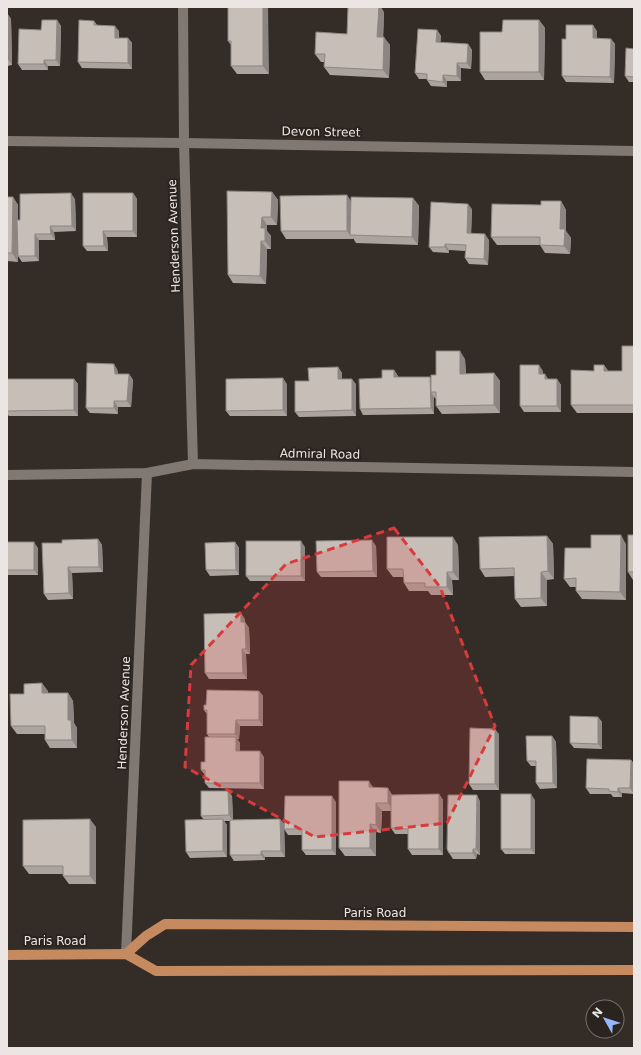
<svg xmlns="http://www.w3.org/2000/svg" width="641" height="1055" font-family="'DejaVu Sans',sans-serif">
<rect width="100%" height="100%" fill="#342c27"/>
<g fill="none" stroke-linecap="round" stroke-linejoin="round">
<g stroke="#827872" stroke-width="10">
<path d="M183,7l1,136 9,321"/>
<path d="M7,141l177,2 450,8"/>
<path d="M7,475l140,-2 46,-9 441,8"/>
<path d="M126,954l21,-481"/>
</g>
<g stroke="#c58a5f" stroke-width="10">
<path d="M126,954l20,-18 19,-12 469,3"/>
<path d="M7,955l119,-1 30,17 478,-1"/>
</g>
</g>
<g fill="#aca39e">
<path d="M228,7l41,67h-32l-6,-8v-21l-3,-4z"/>
<path d="M384,12l-1,25 7,8 -1,33 -59,-3 -6,-8 1,-5h-4l-6,-8 32,-20z"/>
<path d="M7,13l4,6 1,46 -5,1z"/>
<path d="M57,20l4,6 -1,40h-12v4h-26l-4,-6 23,-34z"/>
<path d="M539,20l6,8 -1,52h-59l-5,-8 22,-40z"/>
<path d="M94,21l3,4 22,6v7h9l4,5v26l-50,-1 -4,-6z"/>
<path d="M437,30l4,6 -1,7 28,1 4,6 -1,19 -10,-1v13h-14v6l-16,-1 -4,-6v-1h-8l-4,-6z"/>
<path d="M597,31v7l14,1 4,5 -1,39 -48,-1 -4,-6 4,-37z"/>
<path d="M634,49v33h-5l-4,-6z"/>
<path d="M272,192l6,8 -1,25h-10v6l4,5v13h-4l-1,35 -33,-1 -5,-8z"/>
<path d="M133,193l4,6v38h-30l1,14h-21l-4,-5z"/>
<path d="M347,195l4,7 62,-4 6,8 -1,39 -62,-2 -3,-5v1h-67l-5,-8z"/>
<path d="M7,197h6l5,8v15h2l55,-21 1,32 -22,1 1,8h-16v21l-17,1 -4,-6v-1v7l-11,-1z"/>
<path d="M561,201l5,9v21l5,7 -1,16 -25,-1 -5,-8h-43l-6,-8 50,-32z"/>
<path d="M472,209l-1,24 18,7 -1,25 -19,-1 -4,-6v-7l-16,-1v3l-16,-1 -4,-5z"/>
<path d="M634,346v67h-57l-6,-8 23,-34 10,-6 4,6h14z"/>
<path d="M465,359l1,15 28,-1 6,8v32l-58,1 -6,-8v-7l-2,-2v17l-71,1 -3,-6 22,-31 12,-8 4,6v1l33,1z"/>
<path d="M338,367l4,6v6l14,5v32l-57,1 -4,-5 14,-31z"/>
<path d="M117,369l1,5h11l4,6 -2,27h-13v7l-28,-1 -4,-5z"/>
<path d="M543,371v3l5,5h9l4,6v27h-37l-4,-6z"/>
<path d="M7,379h67l4,5v32h-69l-2,-2z"/>
<path d="M287,384v32h-57l-4,-5z"/>
<path d="M634,535v45h-1l-5,-8z"/>
<path d="M547,536l6,8 1,35 -7,1v26l-26,1 -6,-8v-23l-30,1 -5,-8z"/>
<path d="M98,539l4,6 1,27 -31,1 1,26 -25,1 -4,-6 18,-51z"/>
<path d="M7,542l31,6v27h-30l-1,-1z"/>
<path d="M235,542l4,6v27l-29,1 -4,-6z"/>
<path d="M626,544v56l-44,-1 -6,-8v-4h-6l-6,-8 27,-31z"/>
<path d="M458,545l1,35h-7l1,15h-22l-3,-4h-19l-5,-8v-6h-11l-6,-8z"/>
<path d="M376,546l1,31h-56l-4,-5z"/>
<path d="M305,547v34h-55l-4,-5z"/>
<path d="M245,619v3l4,6 1,26h-4l1,25h-38l-4,-6z"/>
<path d="M48,691v2h20l5,8 1,22 3,5v20h-27l-5,-8v-6h-28l-6,-8 13,-32z"/>
<path d="M259,691l4,5v30h-23l-1,13h-2l3,4v8l24,6v32l-55,-1 -4,-5v-8l-4,-5 4,-8 4,-25 -2,-3v-20l-3,-4 2,-5z"/>
<path d="M598,717l4,5v27l-28,-1 -4,-5z"/>
<path d="M499,734v56h-26l-4,-6z"/>
<path d="M552,736l4,6 1,46 -17,1 -4,-6v-17h-5l-4,-5z"/>
<path d="M631,760l3,4v30l-12,-1v4h-9l-2,-3h-21l-4,-6z"/>
<path d="M373,788l19,7 47,-1 4,6v55h-31l-4,-6v-15h-13l-4,-6v-17h-9l-1,22 -5,-1v24h-31l-6,-8z"/>
<path d="M228,791l4,5 1,24 47,-1 4,5 1,33h-20v3l-31,1 -4,-6v-34h-6l3,4v32l-37,1 -4,-6 18,-32 -3,-4z"/>
<path d="M535,800v54h-30l-4,-5z"/>
<path d="M480,801v54l-3,-1 -1,5h-23l-4,-6z"/>
<path d="M336,802v53h-30l-4,-5v-15h-14l-4,-6z"/>
<path d="M96,827v57h-27l-6,-8v-2h-34l-6,-8z"/>
</g>
<g fill="#8c8581">
<path d="M263,7h5l1,67 -6,-8z"/>
<path d="M379,7h2l3,5 -1,33 -6,-8z"/>
<path d="M7,13l4,6 1,46 -5,-7z"/>
<path d="M57,20l4,6 -1,40 -4,-6z"/>
<path d="M539,20l6,8 -1,52 -5,-8z"/>
<path d="M593,25l4,6v13l-4,-6z"/>
<path d="M115,26l4,5 -1,12 -3,-5z"/>
<path d="M437,30l4,6 -1,12 -4,-6z"/>
<path d="M384,37l6,8 -1,33 -6,-8z"/>
<path d="M128,38l4,5v26l-4,-6z"/>
<path d="M611,39l4,5 -1,39 -4,-6z"/>
<path d="M468,44l4,6 -1,19 -4,-6z"/>
<path d="M44,60l4,6v4l-4,-6z"/>
<path d="M457,63l4,5v13l-4,-5z"/>
<path d="M443,75l4,6v6l-4,-5z"/>
<path d="M272,192l6,8 -1,25 -6,-8z"/>
<path d="M71,193l4,6 1,32 -4,-5z"/>
<path d="M133,193l4,6v38l-4,-6z"/>
<path d="M347,195l5,8 -2,32 3,4 -6,-8z"/>
<path d="M13,197l5,8v57l-6,-9z"/>
<path d="M413,198l6,8 -1,39 -6,-8z"/>
<path d="M561,201l5,9v21l5,7 -1,16 -6,-8 -4,-17z"/>
<path d="M468,204l4,5 -1,30 -4,-6z"/>
<path d="M262,217l5,8v6l4,5v13l-6,-8 -4,-13z"/>
<path d="M50,226l4,6 1,8 -4,-6z"/>
<path d="M103,231l4,6 1,14 -4,-5z"/>
<path d="M35,234l4,6v21l-4,-5z"/>
<path d="M485,234l4,6 -1,25 -4,-6z"/>
<path d="M261,241l6,8 -1,35 -6,-8z"/>
<path d="M445,244l4,6v3l-4,-6z"/>
<path d="M460,351l5,8 1,23 -6,-8z"/>
<path d="M114,364l3,5 2,11 -4,-6z"/>
<path d="M539,365l4,6v9l-4,-6z"/>
<path d="M604,365l6,8 -6,-2z"/>
<path d="M338,367l4,6v12l-4,-6z"/>
<path d="M394,370l4,6v7l-4,-6z"/>
<path d="M494,373l6,8v32l-6,-8z"/>
<path d="M129,374l4,6 -2,27 -4,-6z"/>
<path d="M545,374l4,6 -4,-1z"/>
<path d="M430,377l4,6 -3,9 3,5v17l-3,-6z"/>
<path d="M283,378l4,6v32l-4,-6z"/>
<path d="M74,379l4,5v32l-4,-6z"/>
<path d="M352,379l4,5v32l-4,-6z"/>
<path d="M557,379l4,6v27l-4,-6z"/>
<path d="M114,401l4,6v7l-4,-6z"/>
<path d="M621,535l5,9v56l-6,-8z"/>
<path d="M547,536l6,8 1,35 -6,-8z"/>
<path d="M453,537l5,8 1,35 -6,-8z"/>
<path d="M98,539l4,6 1,27 -4,-5z"/>
<path d="M372,540l4,6 1,31 -4,-6z"/>
<path d="M301,541l4,6v34l-4,-5z"/>
<path d="M34,542l4,6v27l-4,-5z"/>
<path d="M235,542l4,6v27l-3,-5z"/>
<path d="M68,567l4,6 1,26 -4,-6z"/>
<path d="M447,572l5,8 1,15 -6,-8z"/>
<path d="M541,572l6,8v26l-6,-8z"/>
<path d="M241,613l4,6v3l4,6 1,26 -4,-5 -5,-27z"/>
<path d="M242,649l4,5 1,25 -4,-6z"/>
<path d="M42,683l6,8v10l-6,-8z"/>
<path d="M259,691l4,5v30l-4,-6z"/>
<path d="M68,693l5,8 1,22 3,5v20l-5,-8 -4,-20z"/>
<path d="M598,717l4,5v27l-4,-5z"/>
<path d="M236,720l4,6 -1,13 -4,-5z"/>
<path d="M495,729l4,5v56l-4,-6z"/>
<path d="M552,736l4,6 1,46 -4,-5z"/>
<path d="M236,737l4,6v14l-4,-6z"/>
<path d="M260,751l4,6v32l-4,-6z"/>
<path d="M631,760l3,4v30l-4,-6z"/>
<path d="M369,781l5,8 -5,-2z"/>
<path d="M388,788l5,8v15l-5,-8z"/>
<path d="M618,788l4,5v4l-4,-5z"/>
<path d="M228,791l4,5 1,25 -4,-6z"/>
<path d="M439,794l4,6v55l-4,-6z"/>
<path d="M531,794l4,6v54l-4,-5z"/>
<path d="M477,795l3,6v54l-4,-6z"/>
<path d="M332,796l4,6v53l-4,-5z"/>
<path d="M376,803l6,8 -1,22 -5,-8z"/>
<path d="M90,819l6,8v57l-6,-8z"/>
<path d="M223,819l4,6v32l-4,-6z"/>
<path d="M280,819l4,5 1,33 -4,-6z"/>
<path d="M370,824l6,8v24l-6,-8z"/>
<path d="M473,849l4,5 -1,5 -3,-6z"/>
<path d="M261,851l4,6v3l-4,-5z"/>
</g>
<g fill="#c8beb8" stroke="#8c8581">
<path d="M228,7h35v59h-32v-25h-3z"/>
<path d="M348,7h31l-2,30h7l-1,33 -59,-3 1,-13h-10l1,-22 31,2z"/>
<path d="M42,20h15l-1,40h-12v4h-26l1,-35 22,1z"/>
<path d="M79,20l15,1v4l21,1v12h13v25l-50,-1z"/>
<path d="M503,20h36v52h-59v-40h22z"/>
<path d="M566,25h27v13l18,1 -1,38 -48,-1v-37h4z"/>
<path d="M418,29l19,1 -1,12 32,2 -1,19h-10v13l-14,-1v7l-16,-2v-6l-12,-1z"/>
<path d="M626,48l8,1v28l-9,-1z"/>
<path d="M227,191l45,1 -1,25h-9l-1,11h4v13h-4l-1,35 -32,-1z"/>
<path d="M71,193l1,33h-22l1,8h-16v22h-17l-1,-36h3v-26z"/>
<path d="M83,193h50v38h-30l1,15h-21z"/>
<path d="M347,195v36h-66l-1,-35z"/>
<path d="M7,197h6l-1,56h-5z"/>
<path d="M351,197l62,1 -1,39 -62,-2z"/>
<path d="M541,201h20l-1,28h5l-1,17 -24,-1v-8h-49l1,-33 49,1z"/>
<path d="M431,202l37,2 -1,29 18,1 -1,25 -19,-1 1,-13 -21,-1v3h-16z"/>
<path d="M622,346h12v59h-63v-35l23,1v-6h10v6h18z"/>
<path d="M436,351h24v23l34,-1v32l-58,1v-14h-5v-17h5z"/>
<path d="M87,363l27,1 1,10h14l-2,27h-13v7h-28z"/>
<path d="M520,365h19v9h6v5h12v27h-37z"/>
<path d="M338,367v12h14v31l-57,2v-31h14l-1,-13z"/>
<path d="M382,370h12v7h36l1,31 -71,1 -1,-30 23,-1z"/>
<path d="M283,378v32l-57,1v-32z"/>
<path d="M7,379h67v31l-67,1z"/>
<path d="M591,535h30l-1,57 -44,-1v-13l-12,1 1,-31h26z"/>
<rect x="628" y="535" width="6" height="37"/>
<path d="M547,536l1,35 -7,1v26l-26,1 -1,-31 -34,1 -1,-32z"/>
<path d="M387,537h66v35h-6v15h-22v-4h-21l-1,-14h-16z"/>
<path d="M98,539l1,28h-31l1,26 -25,1 -2,-51h20v-3z"/>
<path d="M372,540l1,31 -56,1 -1,-31z"/>
<rect x="246" y="541" width="55" height="35"/>
<rect x="7" y="542" width="27" height="28"/>
<path d="M235,542l1,28h-30l-1,-27z"/>
<path d="M241,613v9h4l1,27h-4l1,24h-38l-1,-59z"/>
<path d="M42,683v10h26v27h3l1,20h-27v-14h-34l-1,-32h14v-10z"/>
<path d="M207,690l52,1v29h-23l-1,14h-28v-24h-3v-5h2z"/>
<path d="M570,716l28,1v27l-28,-1z"/>
<path d="M470,728l25,1v55h-26z"/>
<path d="M526,736h26l1,47h-17v-22h-9z"/>
<path d="M205,737h31v14h24v32h-55v-13h-4v-8h4z"/>
<path d="M587,759l44,1 -1,28h-12v4l-9,-1v-2l-23,-1z"/>
<path d="M339,781h30v6l19,1v15h-12v22l-6,-1v24h-31z"/>
<path d="M201,791h27l1,24 -28,1z"/>
<path d="M439,794v55h-31v-20l-17,-1v-33z"/>
<rect x="501" y="794" width="30" height="55"/>
<path d="M448,795h29l-1,54h-3v4h-24l-2,-4z"/>
<path d="M285,796h47v54h-30v-21h-18z"/>
<path d="M90,819v57h-27v-10h-40v-46z"/>
<path d="M223,819v32l-37,1 -1,-32z"/>
<path d="M280,819l1,32h-20v4h-31v-35z"/>
</g>
<path fill="#d83b3b" fill-opacity="0.2" stroke="#d83b3b" stroke-width="3" stroke-dasharray="8 5" stroke-linejoin="round" d="M394,528l46,59 55,139 -48,97 -132,14 -130,-70 6,-102 95,-101z"/>
<g text-anchor="middle" dominant-baseline="central" stroke-width="4" stroke-linejoin="round" paint-order="stroke">
<g font-size="12" fill="#ebe6e3" stroke="#2a231e">
<text transform="translate(321 132) rotate(1)">Devon Street</text>
<text transform="translate(174 236) rotate(-92)">Henderson Avenue</text>
<text transform="translate(320 454) rotate(1)">Admiral Road</text>
<text transform="translate(124 713) rotate(-88)">Henderson Avenue</text>
<text x="375" y="913">Paris Road</text>
<text x="55" y="941">Paris Road</text>
</g>
</g>
<rect width="641" height="1055" fill="none" stroke="#ebe6e3" stroke-width="16"/>
<g transform="translate(605 1019) rotate(309)"><circle r="19" fill="#2a231e" stroke="#77716d"/>
<path d="M0-3L7 15L0 10L-7 15Z" fill="#95b6fd"/>
<text y="-6" font-size="11" font-weight="bold" text-anchor="middle" fill="#ebe6e3">N</text>
</g>
</svg>
